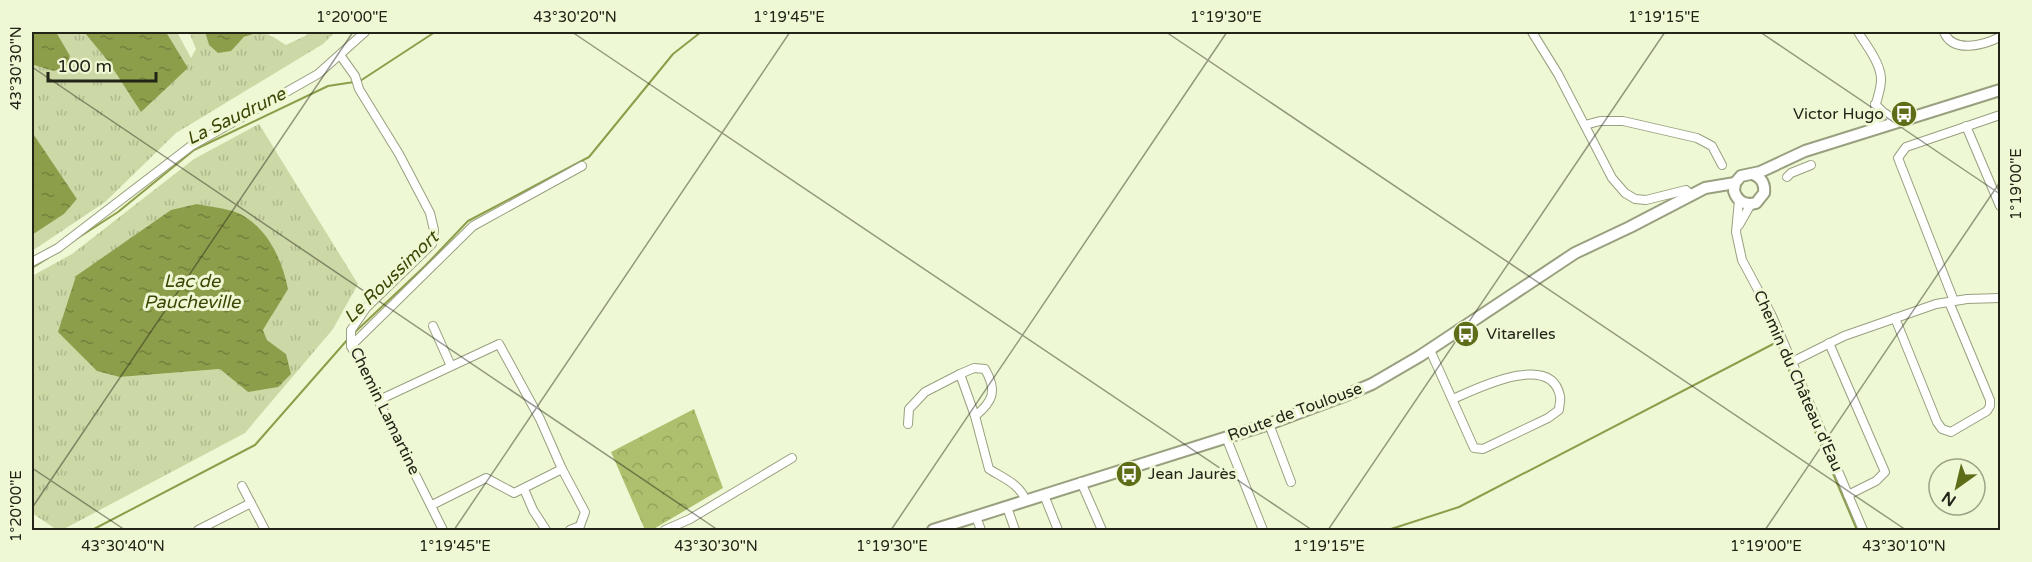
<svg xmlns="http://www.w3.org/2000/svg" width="2032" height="562" font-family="'Varela Round',sans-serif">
<defs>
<pattern id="forest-crowns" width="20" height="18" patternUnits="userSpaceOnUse" patternTransform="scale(1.5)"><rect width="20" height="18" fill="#aec06d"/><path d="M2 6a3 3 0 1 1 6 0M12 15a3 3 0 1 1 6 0" fill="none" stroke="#95a55e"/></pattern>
<pattern id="park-tufts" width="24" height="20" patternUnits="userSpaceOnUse" patternTransform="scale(1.5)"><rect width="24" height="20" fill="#ccd8a5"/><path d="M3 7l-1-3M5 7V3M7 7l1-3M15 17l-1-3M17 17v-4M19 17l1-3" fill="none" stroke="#afb98d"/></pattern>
<pattern id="water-ripples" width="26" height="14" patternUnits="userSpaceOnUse" patternTransform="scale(1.5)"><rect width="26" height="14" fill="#8d9e4b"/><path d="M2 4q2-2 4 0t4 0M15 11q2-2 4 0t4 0" fill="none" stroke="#73813d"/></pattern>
</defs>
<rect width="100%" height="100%" fill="#eff8d4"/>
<path fill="url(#forest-crowns)" d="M694,409l29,79 -71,42h-7l-34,-78z"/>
<g fill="url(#park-tufts)" fill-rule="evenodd">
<path d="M56,32h28l24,29 33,50 47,-43 -22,-36h11l14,26 5,-9 -7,-17h16l4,13 22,5c24,-24 27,-23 55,-5l19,-9 5,-4h25l-12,12 -147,89 -71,69 -73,49v-16l32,-21 13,-15 -45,-67v-66z"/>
<path d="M259,124l99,160 -25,45 -88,104 -183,97h-5l-25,-17v-237l40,-22 122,-95zM197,204l40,9 17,12 18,91 -9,14 4,10 19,14 -38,38 -27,-23 -101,8z"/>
</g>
<g fill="url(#water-ripples)">
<path d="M32,32h24l14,24 -4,11 -12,4 -20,-6 -2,1z"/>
<path d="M84,32h82l22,36 -47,44 -33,-51z"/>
<path d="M205,32h53l-14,5 -13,14 -13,2 -9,-8z"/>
<path d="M32,132l45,67 -13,15 -32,21z"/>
<path d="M197,204c13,3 29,4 41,9 29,14 44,46 50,76l-25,41 4,10 19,14 5,20 -13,13 -30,5 -28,-23 -100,8 -23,-6 -39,-39 18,-56 95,-66z"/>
</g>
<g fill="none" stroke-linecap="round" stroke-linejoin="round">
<g stroke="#8d9e4b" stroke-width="2">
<path d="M360,81l75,-49"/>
<path d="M70,243l48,-31 76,-62 134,-64 26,-4"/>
<path d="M32,268l16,-10"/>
<path d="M354,333l71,-67 43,-45 121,-64 84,-103 28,-22"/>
<path d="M92,530l163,-85 93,-106"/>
<path d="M1388,530l71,-23 318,-165 80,188"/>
</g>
<g stroke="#98a07f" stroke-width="10">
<g id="minor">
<path d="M1532,32l26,42 54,104 13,15 10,6 11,1 40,-10 5,5"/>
<path d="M1858,32c8,13 22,30 23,46 1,17 -12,31 -4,50"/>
<path d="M1944,32c9,22 40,13 56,5"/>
<path d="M340,55l15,21 4,13 40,65 31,59 4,17 -2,14 -66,64 -15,22v16l92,184"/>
<path d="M1875,104l8,8 15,10"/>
<path d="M1585,125l15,-4h23l74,17 15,8 10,19"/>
<path d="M1966,126l34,80"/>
<path d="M1787,177l4,-4 20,-8"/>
<path d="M1739,200l-3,32 6,28 29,54 21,48 71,168"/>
<path d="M1739,225l12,-21"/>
<path d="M32,262l26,-14 133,-102 127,-72 47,-42"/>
<path d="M1954,301l-56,-143 8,-11 94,-32"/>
<path d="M1895,318l42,104 5,7 9,3 36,-21 3,-5v-6l-41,-98"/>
<path d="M433,326l18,40"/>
<path d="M1829,343l56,129 -9,9 -28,14"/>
<path d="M351,346l122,-120 109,-60"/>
<path d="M1430,350l44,98 9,1 65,-31 11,-8c0,-4 2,-10 1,-14 -9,-45 -84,-7 -107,3"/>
<path d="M1792,362l52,-26 92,-32 31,-5 33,-1"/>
<path d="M960,374l14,-6 11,1c12,21 9,32 -10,47"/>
<path d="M379,400l120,-56 41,75 22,50 23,43 -5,14 -10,4"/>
<path d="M908,424l1,-15 16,-17 35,-18 15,42 14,53c14,9 31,15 37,32"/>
<path d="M1269,424l22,58"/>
<path d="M1226,437l37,93"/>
<path d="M1081,482l21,48"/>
<path d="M242,486l23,44"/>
<path d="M524,489l9,21 13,20"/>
<path d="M1044,495l14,35"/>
<path d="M432,505l54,-27 28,15 48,-24"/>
<path d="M1007,507l8,23"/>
<path d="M976,517l5,13"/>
<path d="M198,530l53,-27"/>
<path d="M665,530l25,-11 102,-61"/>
</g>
</g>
<g stroke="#98a07f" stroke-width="14">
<g id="secondary">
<path d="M1753,174c9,4 12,10 11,19l-8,10c-11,3 -19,-2 -22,-12l1,-8 6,-7 19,-4 45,-21 195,-61"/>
<path d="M933,530l336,-106 75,-28 28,-12 48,-28 155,-103 55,-26 75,-39 30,-5"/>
</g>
</g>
<use href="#minor" stroke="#fff" stroke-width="8"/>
<use href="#secondary" stroke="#fff" stroke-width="10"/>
</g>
<path fill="none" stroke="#212417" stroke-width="1.5" stroke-opacity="0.45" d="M572,32l740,498M1166,32l740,498M1760,32l240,162M32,67l686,463M32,468l93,62M32,508l321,-476M454,530l336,-498M891,530l336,-498M1328,530l337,-498M1765,530l235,-348"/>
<defs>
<g id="bus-disc" transform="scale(1.35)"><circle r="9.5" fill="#5e6d17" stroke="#eff8d4"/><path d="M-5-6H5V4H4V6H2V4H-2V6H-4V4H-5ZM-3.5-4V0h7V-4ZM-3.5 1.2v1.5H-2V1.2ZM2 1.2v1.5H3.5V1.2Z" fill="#fff"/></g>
</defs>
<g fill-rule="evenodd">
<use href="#bus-disc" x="1904" y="114"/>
<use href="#bus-disc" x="1466" y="334"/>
<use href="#bus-disc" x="1129" y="474"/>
</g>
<g text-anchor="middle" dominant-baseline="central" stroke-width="6" stroke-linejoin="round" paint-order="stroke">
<g font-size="16" fill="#212417" stroke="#eff8d4" text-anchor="start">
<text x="1884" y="114" text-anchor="end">Victor Hugo</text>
<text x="1486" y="334">Vitarelles</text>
<text x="1148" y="474">Jean Jaurès</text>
</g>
<g font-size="16" fill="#212417" stroke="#eff8d4">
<text transform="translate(1798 381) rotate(66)">Chemin du Château d'Eau</text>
<text transform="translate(385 411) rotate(64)">Chemin Lamartine</text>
<text transform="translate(1295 412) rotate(-20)">Route de Toulouse</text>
</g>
<g font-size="18" font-style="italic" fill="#3c4705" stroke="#eff8d4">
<text transform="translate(236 116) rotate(-26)">La Saudrune</text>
<text transform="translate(391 277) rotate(-44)">Le Roussimort</text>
<text x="192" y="281">Lac de<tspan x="192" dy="21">Paucheville</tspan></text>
</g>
</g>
<rect width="2032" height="562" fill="none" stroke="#eff8d4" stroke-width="66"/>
<g transform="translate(1957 487) rotate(214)"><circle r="28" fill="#eff8d4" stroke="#9da388" stroke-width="1.5"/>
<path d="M0-4.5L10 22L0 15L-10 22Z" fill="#5e6d17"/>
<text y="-9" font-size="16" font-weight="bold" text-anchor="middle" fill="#212417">N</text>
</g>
<path d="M48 72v9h108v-9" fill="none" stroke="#212417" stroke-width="3"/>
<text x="57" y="72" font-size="18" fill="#212417" stroke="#eff8d4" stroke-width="4.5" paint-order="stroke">100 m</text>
<rect x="33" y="33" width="1966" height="496" fill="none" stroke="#212417" stroke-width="2"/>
<g font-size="15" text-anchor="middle" fill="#212417">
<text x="352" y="22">1°20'00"E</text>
<text x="575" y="22">43°30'20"N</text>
<text x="789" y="22">1°19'45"E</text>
<text x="1226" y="22">1°19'30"E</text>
<text x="1664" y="22">1°19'15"E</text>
<text transform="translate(16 68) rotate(-90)" y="5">43°30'30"N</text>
<text transform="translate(2016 184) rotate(-90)" y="5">1°19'00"E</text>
<text transform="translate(16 506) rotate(-90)" y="5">1°20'00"E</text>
<text x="123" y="551">43°30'40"N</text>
<text x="455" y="551">1°19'45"E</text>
<text x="716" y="551">43°30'30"N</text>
<text x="892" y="551">1°19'30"E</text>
<text x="1329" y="551">1°19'15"E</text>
<text x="1766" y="551">1°19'00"E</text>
<text x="1904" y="551">43°30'10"N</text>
</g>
</svg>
